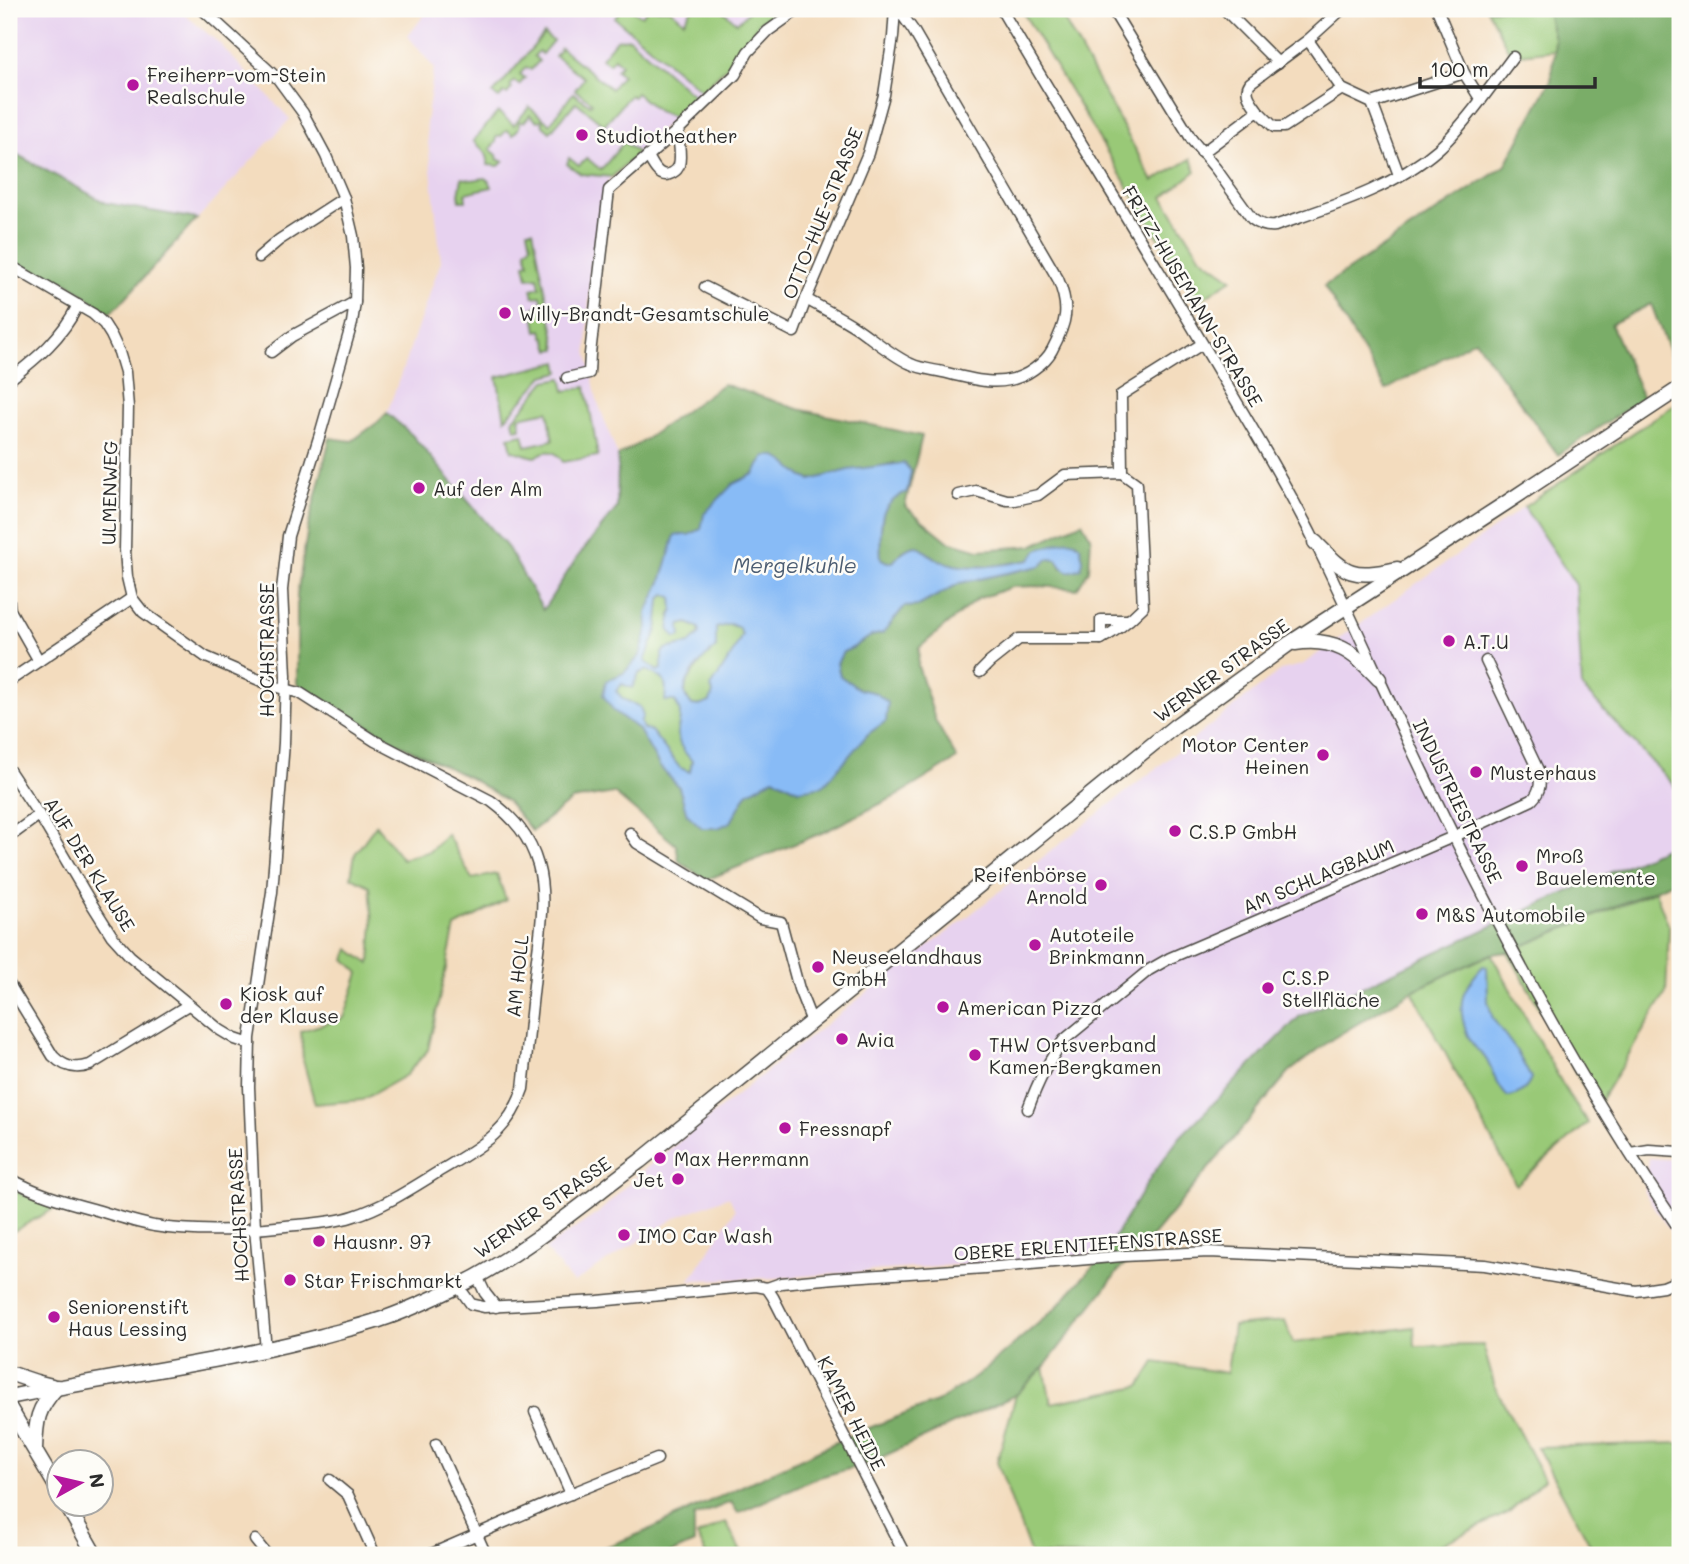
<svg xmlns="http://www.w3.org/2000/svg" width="1689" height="1564" font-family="Mali,sans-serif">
<rect width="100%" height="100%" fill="#fdfcf7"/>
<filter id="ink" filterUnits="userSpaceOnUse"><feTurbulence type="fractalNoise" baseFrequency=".0143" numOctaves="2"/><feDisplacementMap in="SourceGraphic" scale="14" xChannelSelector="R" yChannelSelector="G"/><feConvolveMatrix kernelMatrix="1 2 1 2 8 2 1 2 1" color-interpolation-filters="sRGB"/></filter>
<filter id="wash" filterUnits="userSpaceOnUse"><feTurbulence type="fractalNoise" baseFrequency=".00686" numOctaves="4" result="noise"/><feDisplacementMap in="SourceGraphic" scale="28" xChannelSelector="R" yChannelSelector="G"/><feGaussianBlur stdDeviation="1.57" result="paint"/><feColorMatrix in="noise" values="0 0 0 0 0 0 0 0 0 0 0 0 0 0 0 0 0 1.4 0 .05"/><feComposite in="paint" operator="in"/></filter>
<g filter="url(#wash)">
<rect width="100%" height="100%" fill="#f3dcbe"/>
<g fill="#e7d2ef">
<path d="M22,9h156l41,34 71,76 -93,100 -90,-16 -95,-51 -3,-5v-96z"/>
<path d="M429,9h364l-38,30 -148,143 -17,94 -3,74 10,50 21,56 -1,52 -41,51 -33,51 -35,-62 -96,-113 -25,-22 54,-152 -15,-137 8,-56 -26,-32z"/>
<path d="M1524,507l52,78 6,102 98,105v49l-188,85 -192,90 -120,121 -28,38 -48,79 -327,24 -87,2 45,-70 -6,-14 -54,22 -102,65 -28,-34 53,-36 42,-40 158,-127 89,-69 70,-52 324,-255 21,-5z"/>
<path d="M1649,1158l31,2v86l-36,-54z"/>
</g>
<g fill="#99c977" stroke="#627a51" stroke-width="2">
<path d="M621,9h10l11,7 6,-7h22l14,12 8,-12h29l16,14 14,-14h17l4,4 -13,10 -14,26 -43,42 -87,-73z"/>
<path d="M1021,9h37l95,172 38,-22 5,12 -33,26 38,60 31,22 -35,23z"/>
<path d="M1487,9h59l8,29 1,12 -44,5z"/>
<path d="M544,34l9,7 -11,13 -3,-3 -5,5 5,5 -8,9 -5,-3 -6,7 5,4 -6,7 -5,-4 -4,5 2,2 -5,6 -3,-1 -5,5 -6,-4z"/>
<path d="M629,38l66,59 -20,20 -17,-6 -22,-18 -3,4 -3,-2 -26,30 -28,-23 -26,30 -7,-6 -1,-6 -5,1 -7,-6 -6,7h-5v6l-6,7 -6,-5 -6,6 -5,1v5l-6,7 7,6 1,5 6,1 -5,5 -11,-1c1,-14 -7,-16 -15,-24l25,-29 16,13 15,-18 21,17 23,-31 17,12 2,-3 -17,-12 9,-12 -29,-22 6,-8 50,41 11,-14 -6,-5 5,-6 -7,-6 -5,6 -8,-6 15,-18z"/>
<path d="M624,142l14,11 -26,24 -31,-3 -14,-10 2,-6 10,8 8,-8 14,12z"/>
<path d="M462,178l10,2 13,-2 5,4 2,5 -27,6 1,8h-6l-1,-7z"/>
<path d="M528,230h5l24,119 -7,1 -4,-13h-2l-2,-7 -5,1 -4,-23 10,-3 -2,-9 -8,1 -2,-8 9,-2 -2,-10 -10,1 -3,-14 4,-1 -3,-13 5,-5z"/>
<path d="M558,362l2,10 -16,4 -39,43 -8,-42z"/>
<path d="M562,378l3,13 21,-4 12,69 -35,6c-6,-12 -17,-13 -27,-5 -9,-1 -15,-5 -24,-6l-3,-14 14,-3 3,12 27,-6 -5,-29 -29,6 2,11 -6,1 -2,-9 33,-39z"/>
<path d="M1680,401v391l-98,-105 -6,-102 -52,-78z"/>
<path d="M665,594l7,3 1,11 -3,8 10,9 8,-2 11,5 1,6 -11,10 -23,5 -4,4v16l-5,2 -13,-10 13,-31 3,-30z"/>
<path d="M730,624l9,4 3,7 -32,67 -11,4 -7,-1 -7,-10 1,-12 20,-28 10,-28z"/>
<path d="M646,670l16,7 18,33v11l-3,15 6,13 9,12 -2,11 -10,-4 -29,-37 -8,-2 -3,-7v-15l-17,-8 -8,-8 7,-7z"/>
<path d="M376,825l26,34 28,-8 17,-17 25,45 25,-5 9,26 -51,27 -27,123 -22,25 -44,25 -47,4 -12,-44 -2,-29 43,-13 15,-45 -14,-14 4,-10 21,15 3,-41 -3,-37 -19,-9 4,-23z"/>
<path d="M1655,891l14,36 -3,66 -70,115 -88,-156z"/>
<path d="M1491,954l77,140 20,29 -72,62 -104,-194z"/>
<path d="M9,1189l48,18 -45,25 -3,-5z"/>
<path d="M1285,1321l8,22 121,-16 1,19 68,-1 12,42 49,92 -36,34 -73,34 2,8h-406l-34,-93 19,-67 28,-28 7,36 89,-17 15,-24 72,11 6,-47z"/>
<path d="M1680,1443v112h-84l-59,-108z"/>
<path d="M726,1522l16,32 -35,1 -10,-19z"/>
</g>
<g fill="#7aad68" stroke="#526c4a" stroke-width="2" fill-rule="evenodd">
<path d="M1546,9h134v364l-2,2 -27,-71 -40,20 32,74 -85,57 -83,-115 -89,50 -62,-104 181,-120 46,-86 4,-30 -1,-12z"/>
<path d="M9,147l3,5 94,51 91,16 -78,86 -10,8 -40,-29 -47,-18 -13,-9z"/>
<path d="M723,384l75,25 124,27 -17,70 43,35 31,9 53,-4 50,-24 9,16 -2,32 -12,19 -38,-3 -27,1 -35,12 -58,49 -1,18 18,56 21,37 -59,36 -74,37 -118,48 -27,-19 -3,-16 -62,-52 -42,7 -40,31 -25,-30 -37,-23 -67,-32 -106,-62v-89l11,-68 22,-89 22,3 26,-19 9,-9 25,22 96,113 35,62 33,-51 41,-51 1,-52 25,-15zM765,456c23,1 25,17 43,23 7,2 18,-3 26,-5 20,-5 41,-5 60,-11 -6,29 -17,66 -13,96l6,3h6l10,-11 8,-4 7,-1 18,13 24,8 33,-1 37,-6 45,-18 5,4 3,14 -21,8 -5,-9 -7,-1 -10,8 -80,17 -42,23 -14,1 -21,26 -12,3 -19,12 -9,4 -6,11 3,13 19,13 17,4 10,28 -18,13 -13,13 -56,43 -25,-12 -27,15 -16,29 -44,-8 -8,-27 -19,-20 -21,-37 -25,-19 -8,-30 18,-8 16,-17 8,-29 -1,-14 14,-31 14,-46 14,-1 12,-6 32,-45 21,-10z"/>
<path d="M1680,841v38l-172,73 -17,2 -79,37 -80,48 -43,33 -144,173 -25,24 -76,98 -28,28 -149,69 -51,14 -78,35 -7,-11 -37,15v26l-27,12h-81l58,-23 207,-97 85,-33 40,-25 79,-68 49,-55 48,-79 28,-38 120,-121 192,-90z"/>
</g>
<g fill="#88bbf6" stroke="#5a7390" stroke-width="2" fill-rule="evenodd">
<path d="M765,456h10l10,6 18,15 8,3 37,-10 56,-7 7,8 -4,21c-9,3 -20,12 -24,22 -3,10 -3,35 -2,45l6,3h6c8,-9 13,-15 25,-16 6,4 12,10 19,13 28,14 62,6 93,1l7,-10 31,-10 7,2 5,4 3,14 -2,8c-14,7 -17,2 -24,-9l-7,-1 -10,8 -80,17 -42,23 -14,1 -21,26 -12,3 -19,12 -9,4 -6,11 3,13 19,13 17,4 12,10 -2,18 -18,13 -45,52 -24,4 -25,-12 -27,15 -16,29 -13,6h-16l-15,-14 -8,-27 -19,-20 -21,-37 -25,-19 -11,-16 3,-14 18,-8 16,-17 8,-29 -1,-14 14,-31 14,-47h14l12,-6 3,-15 29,-30 21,-10zM665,594l7,3 1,11 -4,21 7,9 5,-2 -1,-11 8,-2 11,5 1,6 -11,10 -23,5 -4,4v16l-5,2 -12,-10 12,-31 3,-30zM730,624l9,4 3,7 -8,16 -23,36 2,6 -3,9 -11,4 -7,-1c-2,-3 -5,-6 -7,-9 -4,-16 20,-40 31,-48v-20zM646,670c20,9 21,9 19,31h10c10,17 2,19 3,34 0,10 8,19 14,26l-2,11 -10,-4 -29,-37 -8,-2 -3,-7 3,-6 -3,-9 -17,-8 -7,-8 6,-7 10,4 7,-15z"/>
<path d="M1483,966l4,1 1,34 5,18 23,31 15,28c-2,10 -13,18 -23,19 -10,-8 -15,-26 -22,-38 -3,-5 -8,-8 -11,-12 -11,-13 -17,-38 -11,-54 4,-10 12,-19 19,-27z"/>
</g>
</g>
<g filter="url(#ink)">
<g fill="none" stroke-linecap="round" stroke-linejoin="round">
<g stroke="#494641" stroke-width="13">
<g id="minor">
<path d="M202,9l76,70 25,34 23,43 18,42 9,38 3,32 -1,34 -3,21 -31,108 -33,105 -6,54 4,86 -2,67 -12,149 -22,146 -1,49 6,142 11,121"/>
<path d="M1001,9c71,121 146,240 217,361 33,57 68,113 97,172 34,69 65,140 98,210 78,165 164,327 267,478"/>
<path d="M1112,9l80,131 24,29 36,50c8,6 14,8 23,7 57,-20 117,-37 163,-77 16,-14 30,-32 43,-49l-17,-27 -27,-64"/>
<path d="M1224,9l54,54"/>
<path d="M1308,40l34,49 30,14 27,72"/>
<path d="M1481,100l32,-43"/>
<path d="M1372,103l92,-30"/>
<path d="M1258,111l16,16h10l58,-38"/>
<path d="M1202,153l56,-42c-6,-9 -15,-18 -8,-28l58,-43 32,-29 4,-2"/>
<path d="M648,156c5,9 11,24 24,17 4,-2 6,-4 7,-8 3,-10 -1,-24 -1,-35"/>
<path d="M259,257l20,-17 65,-42"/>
<path d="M9,265l84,49 11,10 7,11 8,17 6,20 3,35 -3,143 2,27 5,21 11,14 63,45 67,29 27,7 75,48 116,60c23,17 39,36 47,64 9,32 2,69 -2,101 -4,41 -9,82 -13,123 -14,43 -43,58 -80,80 -28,17 -57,37 -89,47 -21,7 -46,8 -68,10 -44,5 -88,7 -132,0 -20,-4 -41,-11 -61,-17 -30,-8 -58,-16 -84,-31"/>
<path d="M705,287l89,45 12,-33 62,-146 16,-58 9,-58 2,-28"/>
<path d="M806,299c17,10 35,18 51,29 16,11 37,29 54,36 10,5 25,6 36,9 30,8 60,16 87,-4 7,-5 14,-11 18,-19 15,-28 18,-42 6,-71l-145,-249 -15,-21"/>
<path d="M271,352l21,-16 63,-34"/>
<path d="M567,378l22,-5 1,-19 19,-164 69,-60 57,-55 13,-23 20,-21 31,-22"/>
<path d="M9,380c29,-23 52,-41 69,-75"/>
<path d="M1122,473l-1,-78 81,-51"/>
<path d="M958,495l18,-4 31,9h8l23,-5 27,-20 57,-2"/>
<path d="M9,602l1,8 29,51"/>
<path d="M1101,639v-19h28"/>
<path d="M980,672l10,-10 29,-23h82c16,-8 29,-19 42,-32l-6,-123 -15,-11"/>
<path d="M9,681l123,-83"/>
<path d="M9,770l34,51 47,80 22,35 18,20 90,74 15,9 15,5"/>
<path d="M630,833l7,10 123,75 21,4 18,67 13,33"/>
<path d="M9,837l30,-22"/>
<path d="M9,984l44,72c11,11 22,14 37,9l98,-60"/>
<path d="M1028,1109c9,-25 19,-47 36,-69l85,-70 21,-12 285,-122 77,-36c9,-9 9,-18 6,-30l-52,-109"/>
<path d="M1630,1153l19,-3 31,2"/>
<path d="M477,1276l8,17 11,14"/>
<path d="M458,1286l13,18 13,3 114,-6 158,-15 11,2 14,-5 53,-5 151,-10 138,-12 86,-4 276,13 151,26 27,-4 17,-7"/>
<path d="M767,1288l6,9 132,258"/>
<path d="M535,1412l36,82"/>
<path d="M436,1444l50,111"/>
<path d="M330,1480l18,15 27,60"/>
<path d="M255,1540l12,15"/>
<path d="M429,1555l136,-59 92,-37"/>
</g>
</g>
<g stroke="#494641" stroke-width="17">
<g id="major">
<path d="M1315,542c32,32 35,37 82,27"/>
<path d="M1295,643c39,-6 59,9 84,36"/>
<path d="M9,1373l27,9 16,4"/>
<path d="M9,1397c104,-21 210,-34 313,-61 22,-6 44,-11 66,-19 25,-9 50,-21 73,-32 65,-33 121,-81 179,-124l534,-434 116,-84 216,-140 174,-115"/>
<path d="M9,1407l51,86"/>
<path d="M35,1449c1,-29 2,-40 22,-62"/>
<path d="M66,1504l29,51"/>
</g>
</g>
<use href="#minor" stroke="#fff" stroke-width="10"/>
<use href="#major" stroke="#fff" stroke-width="14"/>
</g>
</g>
<g fill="#b5179e" stroke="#fdfcf7" stroke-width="2.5">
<circle cx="133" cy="85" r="7"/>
<circle cx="582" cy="135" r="7"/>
<circle cx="505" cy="313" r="7"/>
<circle cx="419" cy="488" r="7"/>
<circle cx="1449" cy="641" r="7"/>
<circle cx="1323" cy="755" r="7"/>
<circle cx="1476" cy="772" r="7"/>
<circle cx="1175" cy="831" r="7"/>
<circle cx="1522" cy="866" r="7"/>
<circle cx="1101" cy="885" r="7"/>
<circle cx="1422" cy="914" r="7"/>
<circle cx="1035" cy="945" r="7"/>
<circle cx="818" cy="967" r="7"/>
<circle cx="1268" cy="988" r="7"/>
<circle cx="226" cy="1004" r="7"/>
<circle cx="943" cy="1007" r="7"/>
<circle cx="842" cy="1039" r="7"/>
<circle cx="975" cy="1055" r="7"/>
<circle cx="785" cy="1128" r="7"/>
<circle cx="660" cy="1158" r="7"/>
<circle cx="678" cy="1179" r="7"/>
<circle cx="624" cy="1235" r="7"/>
<circle cx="319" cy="1241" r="7"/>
<circle cx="290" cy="1280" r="7"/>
<circle cx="54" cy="1317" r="7"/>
</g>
<g text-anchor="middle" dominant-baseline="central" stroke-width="5" stroke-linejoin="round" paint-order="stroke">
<g font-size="19" fill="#2b2b2b" stroke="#fdfcf7" text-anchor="start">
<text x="147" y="74">Freiherr-vom-Stein<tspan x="147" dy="22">Realschule</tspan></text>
<text x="596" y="135">Studiotheather</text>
<text x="519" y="313">Willy-Brandt-Gesamtschule</text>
<text x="433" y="488">Auf der Alm</text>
<text x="1463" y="641">A.T.U</text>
<text x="1309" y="744" text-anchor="end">Motor Center<tspan x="1309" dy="22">Heinen</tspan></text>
<text x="1490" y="772">Musterhaus</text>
<text x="1189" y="831">C.S.P GmbH</text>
<text x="1536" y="855">Mroß<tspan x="1536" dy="22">Bauelemente</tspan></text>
<text x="1087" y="874" text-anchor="end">Reifenbörse<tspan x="1087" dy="22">Arnold</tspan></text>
<text x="1436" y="914">M&amp;S Automobile</text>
<text x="1049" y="934">Autoteile<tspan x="1049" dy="22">Brinkmann</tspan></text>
<text x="832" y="956">Neuseelandhaus<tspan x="832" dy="22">GmbH</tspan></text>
<text x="1282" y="977">C.S.P<tspan x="1282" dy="22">Stellfläche</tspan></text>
<text x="240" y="993">Kiosk auf<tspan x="240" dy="22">der Klause</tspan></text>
<text x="957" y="1007">American Pizza</text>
<text x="856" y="1039">Avia</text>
<text x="989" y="1044">THW Ortsverband<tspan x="989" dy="22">Kamen-Bergkamen</tspan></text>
<text x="799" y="1128">Fressnapf</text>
<text x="674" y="1158">Max Herrmann</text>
<text x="664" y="1179" text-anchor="end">Jet</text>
<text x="638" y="1235">IMO Car Wash</text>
<text x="333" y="1241">Hausnr. 97</text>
<text x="304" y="1280">Star Frischmarkt</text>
<text x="68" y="1306">Seniorenstift<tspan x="68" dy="22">Haus Lessing</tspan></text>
</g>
<g font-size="19" fill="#2b2b2b" stroke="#fdfcf7">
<text transform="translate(822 213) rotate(-68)">OTTO-HUE-STRASSE</text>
<text transform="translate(1193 296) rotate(59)">FRITZ-HUSEMANN-STRASSE</text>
<text transform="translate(109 493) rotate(-89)">ULMENWEG</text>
<text transform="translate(266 650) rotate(-90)">HOCHSTRASSE</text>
<text transform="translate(1221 670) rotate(-36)">WERNER STRASSE</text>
<text transform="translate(1458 801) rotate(64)">INDUSTRIESTRASSE</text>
<text transform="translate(90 864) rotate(58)">AUF DER KLAUSE</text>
<text transform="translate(1318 876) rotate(-23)">AM SCHLAGBAUM</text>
<text transform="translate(517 976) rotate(-84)">AM HOLL</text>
<text transform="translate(542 1207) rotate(-35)">WERNER STRASSE</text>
<text transform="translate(238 1215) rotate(-93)">HOCHSTRASSE</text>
<text transform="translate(1088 1244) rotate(-4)">OBERE ERLENTIEFENSTRASSE</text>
<text transform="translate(852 1413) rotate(63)">KAMER HEIDE</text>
</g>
<g font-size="21" font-style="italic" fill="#4c5d72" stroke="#fdfcf7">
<text x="795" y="564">Mergelkuhle</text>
</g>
</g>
<rect width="1689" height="1564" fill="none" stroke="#fdfcf7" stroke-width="35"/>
<g transform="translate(80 1483) rotate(82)"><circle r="33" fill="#fdfcf7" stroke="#a9a8a5" stroke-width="2"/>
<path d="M0-5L12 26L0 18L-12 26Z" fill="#b5179e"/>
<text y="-10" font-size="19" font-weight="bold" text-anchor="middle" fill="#2b2b2b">N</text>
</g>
<path d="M1420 77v10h175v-10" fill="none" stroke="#2b2b2b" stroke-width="3.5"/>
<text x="1430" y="77" font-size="21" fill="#2b2b2b" stroke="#fdfcf7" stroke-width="5" paint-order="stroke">100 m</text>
</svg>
